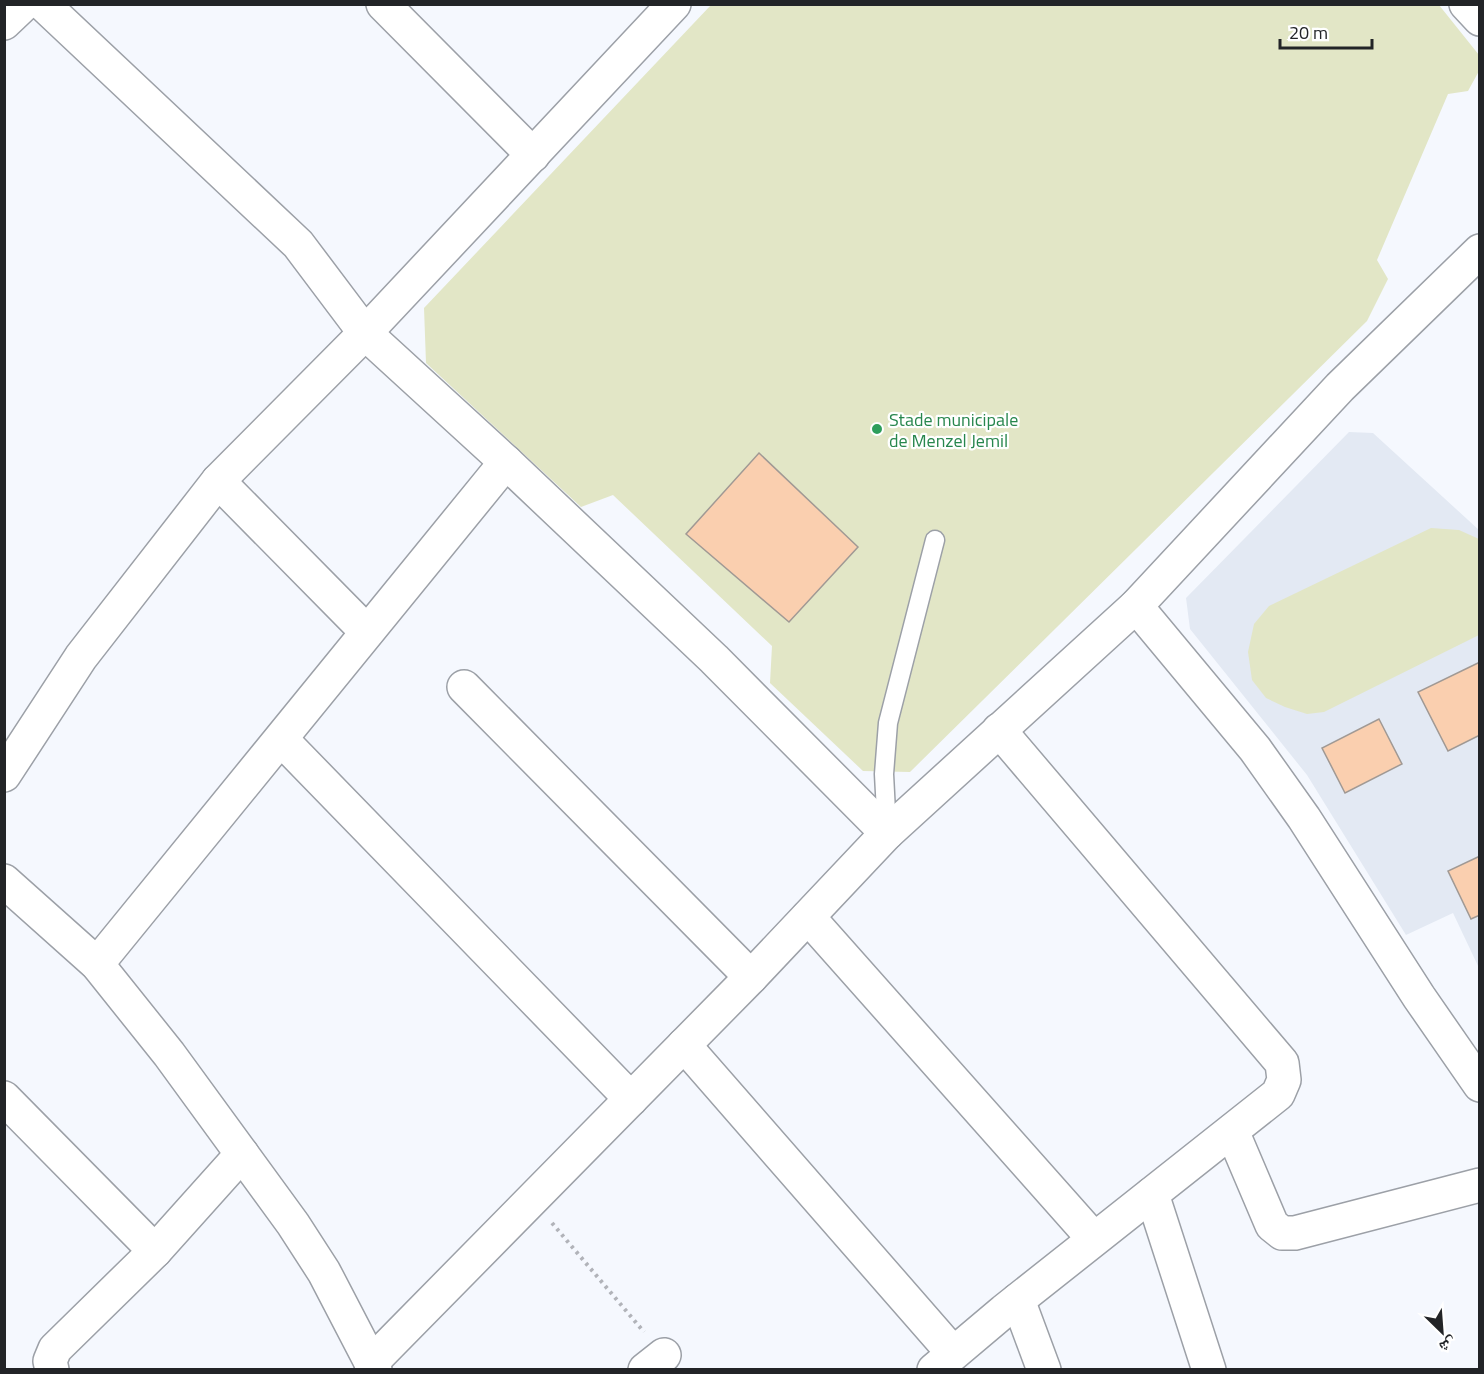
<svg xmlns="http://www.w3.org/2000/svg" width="1484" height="1374" font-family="'Titillium Web','Noto Naskh Arabic',sans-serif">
<rect width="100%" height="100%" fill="#f5f8fe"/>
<path fill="#e3e9f3" d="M1349,432l24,1 106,97v438l-26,-55 -47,22 -99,-160 -117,-146 -4,-31z"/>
<g fill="#e2e6c6">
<path d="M711,5h728l40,50v16l-11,20 -20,3 -71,166 11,19 -21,42 -457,451 -47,-1 -93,-88 2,-37 -159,-151 -32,12 -155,-144 -2,-55z"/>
<path d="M1431,528l28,2 20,9v96l-155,77 -17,2 -22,-7 -19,-9 -14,-18 -4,-28 6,-28 15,-18z"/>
</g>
<g fill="#facfaf" stroke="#a09994" stroke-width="1.5">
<path d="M759,453l99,94 -69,75 -103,-88z"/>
<path d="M1480,662v73l-32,16 -30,-59z"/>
<path d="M1379,719l23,45 -57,29 -23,-45z"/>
<path d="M1480,856v59l-9,4 -23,-48z"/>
</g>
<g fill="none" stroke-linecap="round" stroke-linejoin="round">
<g stroke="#9ca0a7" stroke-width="21">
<path id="lane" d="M887,831l-3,-57 4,-51 47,-183"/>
</g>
<g stroke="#9ca0a7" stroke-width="36">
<g id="street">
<path d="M43,4l255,240 67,89 141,129 208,197 173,174"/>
<path d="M383,4l150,151"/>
<path d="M1466,4l14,15"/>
<path d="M4,23l20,-19"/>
<path d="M218,481l149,151"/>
<path d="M1136,606l119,143 49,69 115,179 61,88"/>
<path d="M464,687l287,290"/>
<path d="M281,739l350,360"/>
<path d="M4,775l77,-118 137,-176 147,-148 309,-329"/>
<path d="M4,881l93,83 72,90 124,170 31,48 51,98"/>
<path d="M808,917l286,322"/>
<path d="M97,964l409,-502"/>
<path d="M684,1045l269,308"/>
<path d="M4,1098l151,153"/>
<path d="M1232,1131l40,94 10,8h13l185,-48"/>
<path d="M1152,1194l57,176"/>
<path d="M1018,1300l26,70"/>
<path d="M371,1363l380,-386 136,-144 249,-227 204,-219 140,-136"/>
<path d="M52,1370l-2,-9 5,-12 100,-98 87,-97"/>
<path d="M645,1370l19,-15"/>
<path d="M934,1370l70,-59 274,-217 6,-14 -2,-17 -283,-333"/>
</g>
</g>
<path stroke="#b1b3b9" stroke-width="4" stroke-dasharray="3 4.5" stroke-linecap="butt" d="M552,1223l92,109"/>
<use href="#lane" stroke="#fff" stroke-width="18"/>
<use href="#street" stroke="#fff" stroke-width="33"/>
</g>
<circle fill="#2e9e5b" stroke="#fff" stroke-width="2" cx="877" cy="429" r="6"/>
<g text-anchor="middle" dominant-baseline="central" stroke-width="4.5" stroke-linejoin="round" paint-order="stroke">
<g font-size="18" fill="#27864d" stroke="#fff" text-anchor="start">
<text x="889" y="419">Stade municipale<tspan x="889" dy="21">de Menzel Jemil</tspan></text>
</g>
</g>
<rect width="1484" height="1374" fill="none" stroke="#222427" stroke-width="12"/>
<g transform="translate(1442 1332) rotate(155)" stroke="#ffffff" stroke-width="4.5" paint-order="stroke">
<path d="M0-4.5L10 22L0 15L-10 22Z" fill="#222427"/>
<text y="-9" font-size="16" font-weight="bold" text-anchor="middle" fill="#222427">ش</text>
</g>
<path d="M1280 39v9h92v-9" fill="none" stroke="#222427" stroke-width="3"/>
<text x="1289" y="39" font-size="18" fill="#222427" stroke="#ffffff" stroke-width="4.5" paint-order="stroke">20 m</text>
</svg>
